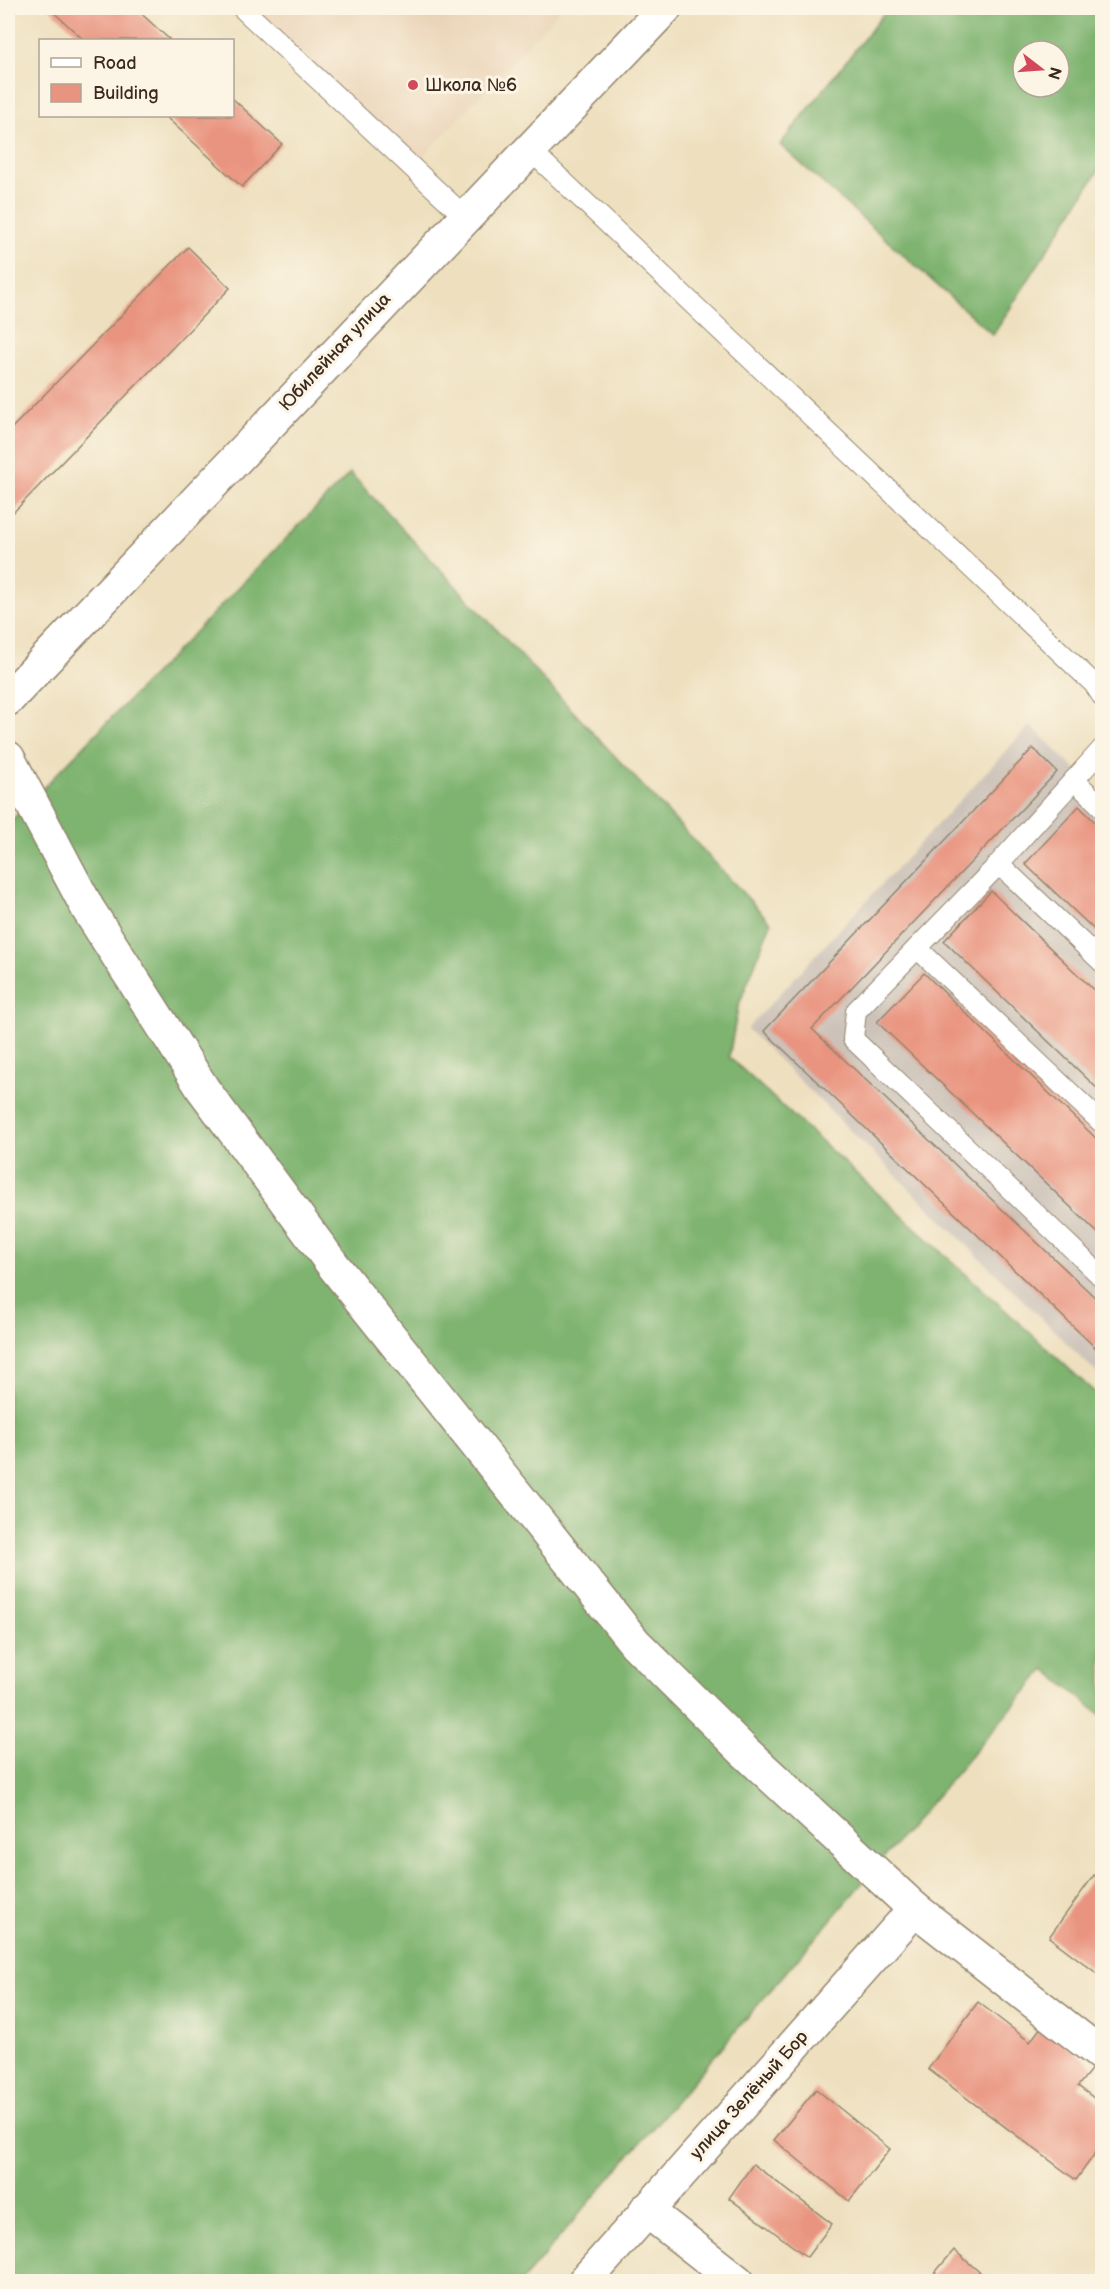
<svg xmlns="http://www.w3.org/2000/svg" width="1110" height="2289" font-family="'Balsamiq Sans',sans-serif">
<rect width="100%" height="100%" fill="#fcf5e5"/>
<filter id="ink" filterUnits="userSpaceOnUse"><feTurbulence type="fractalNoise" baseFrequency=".0167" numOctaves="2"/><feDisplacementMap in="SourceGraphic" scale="12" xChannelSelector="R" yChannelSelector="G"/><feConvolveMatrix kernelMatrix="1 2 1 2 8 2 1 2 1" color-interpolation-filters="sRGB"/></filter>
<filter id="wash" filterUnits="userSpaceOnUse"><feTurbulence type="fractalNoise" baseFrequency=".008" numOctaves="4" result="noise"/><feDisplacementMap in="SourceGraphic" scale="24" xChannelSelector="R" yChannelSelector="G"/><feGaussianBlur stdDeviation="1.35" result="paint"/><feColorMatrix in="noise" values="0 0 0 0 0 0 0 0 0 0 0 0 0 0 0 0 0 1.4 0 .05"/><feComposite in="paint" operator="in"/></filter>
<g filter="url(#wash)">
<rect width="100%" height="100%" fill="#eee0bf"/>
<path fill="#ead4b8" d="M253,8h309l-144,154z"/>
<path fill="#ccc2b9" d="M1030,725l72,70v583l-355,-349z"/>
<g fill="#7eb36f" stroke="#5c6e46" stroke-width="1.5" fill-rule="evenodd">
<path d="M888,8h214v157l-109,170 -213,-190zM1023,51h36v36h-36z"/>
<path d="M350,473l421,450 -33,84 -9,50 373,342v317l-57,-47 -523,612h-514v-1457z"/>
</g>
<g id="blocks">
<g fill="#e99480">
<path d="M49,8h86l35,32h-86z"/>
<path d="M232,98l50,46 -40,43 -77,-71h67z"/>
<path d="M188,247l42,41 -222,230v-86z"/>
<path d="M1033,748l24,24 -245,257 290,275v50l-338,-323z"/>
<path d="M1079,806l23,23v108l-77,-73z"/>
<path d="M991,891l111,107v95l-158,-152z"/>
<path d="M924,973l178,171v93l-225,-215z"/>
<path d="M1094,1875l8,6v96l-53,-40z"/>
<path d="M978,2002l52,40 11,-15 53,39 -16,20 24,18v40l-26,36 -148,-111z"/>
<path d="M816,2089l74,60 -41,52 -75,-61z"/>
<path d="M753,2164l79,60 -25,33 -78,-59z"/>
<path d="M954,2250l37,32h-64z"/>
</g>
</g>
</g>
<g filter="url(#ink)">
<use href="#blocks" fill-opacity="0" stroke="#94856e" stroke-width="1.5"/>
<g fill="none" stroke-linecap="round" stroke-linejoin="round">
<g stroke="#94856e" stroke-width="22">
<g id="service">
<path d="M242,8l222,208"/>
<path d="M528,148l566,536 8,12"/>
<path d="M1102,749l-110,122 -136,140 -3,28 249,238"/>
<path d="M1074,780l28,27"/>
<path d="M999,864l103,98"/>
<path d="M917,948l185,175"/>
</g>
</g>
<g stroke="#94856e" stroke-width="36">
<g id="minor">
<path d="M8,699l657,-691"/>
<path d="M8,758l80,151 115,180 130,176 302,378 109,108 171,158 187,146"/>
<path d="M646,2210l92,72"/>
<path d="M584,2282l331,-373"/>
</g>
</g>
<use href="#service" stroke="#fff" stroke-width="20"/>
<use href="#minor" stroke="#fff" stroke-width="33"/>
</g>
</g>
<circle fill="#d1495b" stroke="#fcf5e5" stroke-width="2" cx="413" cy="85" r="6"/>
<g text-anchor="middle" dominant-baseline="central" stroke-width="6" stroke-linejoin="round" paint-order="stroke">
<g font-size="18" fill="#3b2a1e" stroke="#fcf5e5" text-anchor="start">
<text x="425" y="85">Школа №6</text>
</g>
<g font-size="18" fill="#3b2a1e" stroke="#fcf5e5">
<text transform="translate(335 352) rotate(-47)">Юбилейная улица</text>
<text transform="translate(749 2095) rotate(-48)">улица Зелёный Бор</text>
</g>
</g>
<rect width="1110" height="2289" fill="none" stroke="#fcf5e5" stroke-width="30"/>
<rect x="39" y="39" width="195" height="78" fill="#fcf5e5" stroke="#afa495" stroke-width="1.5"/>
<rect x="51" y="58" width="30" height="9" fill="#ffffff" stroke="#afa495" stroke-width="1.5"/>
<text x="93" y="69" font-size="18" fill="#3b2a1e">Road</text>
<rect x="51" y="84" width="30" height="18" fill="#e99480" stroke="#afa495" stroke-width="1.5"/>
<text x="93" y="99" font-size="18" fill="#3b2a1e">Building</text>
<g transform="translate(1041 69) rotate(107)"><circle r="28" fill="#fcf5e5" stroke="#afa495" stroke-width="1.5"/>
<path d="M0-4.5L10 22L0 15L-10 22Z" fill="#d1495b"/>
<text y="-9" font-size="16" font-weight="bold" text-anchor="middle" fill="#3b2a1e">N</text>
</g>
</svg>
